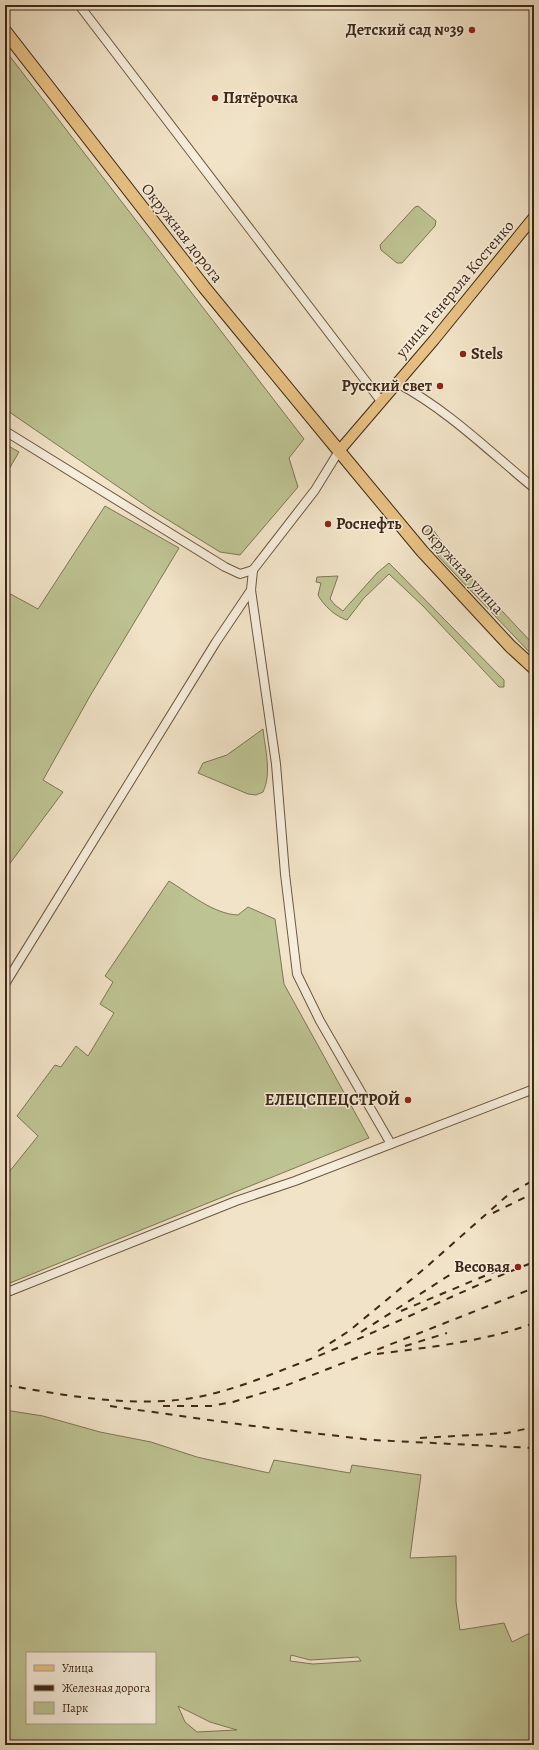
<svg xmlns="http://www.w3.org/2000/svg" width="539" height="1750" font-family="Alegreya,serif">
<rect width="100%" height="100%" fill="#f1e3c7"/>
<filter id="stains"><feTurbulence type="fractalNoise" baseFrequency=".005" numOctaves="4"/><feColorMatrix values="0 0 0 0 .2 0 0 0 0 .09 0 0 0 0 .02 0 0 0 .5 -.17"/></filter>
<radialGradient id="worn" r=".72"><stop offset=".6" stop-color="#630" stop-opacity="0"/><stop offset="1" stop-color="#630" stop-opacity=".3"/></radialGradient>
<g fill="#bec393" stroke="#7e7655" fill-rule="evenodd">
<path d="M5,50l299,389 -15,19 9,29 -58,68 -20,-3 -68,-42 -147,-101z"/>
<path d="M418,206l18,15 -1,5 -33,37h-5l-16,-13 -1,-5 35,-38z"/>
<path d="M5,444l14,8 -14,24z"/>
<path d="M105,506l74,42 -89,148 -47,84 20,12 -58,78v-279l33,18z"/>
<path d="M431,527l27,37 76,81v12l-99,-104 1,-8 -12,-12z"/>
<path d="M389,563l115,117v7h-5l-76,-81 -34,-32 -25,24 -17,22c-11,-3 -24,-15 -29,-25l3,-12 -5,-1 1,-5 21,-1 -8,23 5,6 8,6 34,-38z"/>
<path d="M263,729c2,20 9,44 0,63l-7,3 -8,-1 -50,-21 5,-10 24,-8z"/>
<path d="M169,881c20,12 44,33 69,34l10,-8 27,12 9,65 85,154 -364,147v-108l33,-41 -21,-20 38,-51 6,2 15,-21 12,10 26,-43 -14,-9 13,-22 -8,-6z"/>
<path d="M5,1410l38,6 57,16 51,10 46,15 72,16 5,-13 76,13 2,-8 69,10 -11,83 46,-2v46l4,28 44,-7 8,19 22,-11v114h-529zM27,1653h128v70h-128zM291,1655l19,5 48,-3 3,4 -48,3 -23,-3zM178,1706l32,16 27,8 -40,2 -12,-10z"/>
</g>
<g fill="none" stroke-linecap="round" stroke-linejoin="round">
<g stroke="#6b5743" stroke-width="10">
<g id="minor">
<path d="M79,5l302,396"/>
<path d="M397,383c51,27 93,69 137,105"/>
<path d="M5,431l220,136 15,7 13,-4"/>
<path d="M253,570l-2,20 25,174 9,110 12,100 23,47 71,123"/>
<path d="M253,570l62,-80 24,-39"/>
<path d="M5,984l211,-342 35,-52"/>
<path d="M5,1293l231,-92 59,-20 239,-92"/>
</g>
</g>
<g stroke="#3e2817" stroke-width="12">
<path id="major" d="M339,451l95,-111 100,-123"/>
</g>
<g stroke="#3e2817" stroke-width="14">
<path id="highway" d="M5,31l199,256 135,164 83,100 88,95 24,22"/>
</g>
<use href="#minor" stroke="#f6eddb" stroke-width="8"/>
<use href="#major" stroke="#e8c284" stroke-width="10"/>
<use href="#highway" stroke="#e8c284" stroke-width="12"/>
<g stroke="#3e2817" stroke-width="2" stroke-dasharray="7 7" stroke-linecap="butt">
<path d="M493,1213l41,-20"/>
<path d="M401,1311l100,-42"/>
<path d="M361,1332l87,-56 18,-9"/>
<path d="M405,1346l42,-13"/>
<path d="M318,1351l31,-20 75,-62 85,-75 25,-14"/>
<path d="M377,1354c52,-7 107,-12 157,-31"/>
<path d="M5,1385c53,9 106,19 159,16 48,-2 90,-20 134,-37 80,-31 156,-71 236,-102"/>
<path d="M110,1406l135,19 127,15 162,8"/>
<path d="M163,1406h48l22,-4 49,-15 252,-99"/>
<path d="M420,1438l87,-5 27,-6"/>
</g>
</g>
<g fill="#8f2418" stroke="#f6eddb" stroke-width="1.5">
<circle cx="472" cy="30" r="4"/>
<circle cx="215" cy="98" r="4"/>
<circle cx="463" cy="354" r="4"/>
<circle cx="440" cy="386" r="4"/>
<circle cx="328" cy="524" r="4"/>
<circle cx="408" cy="1100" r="4"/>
<circle cx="518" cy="1267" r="4"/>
</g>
<g text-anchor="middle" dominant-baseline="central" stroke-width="3" stroke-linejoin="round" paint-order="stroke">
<g font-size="16" font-weight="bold" fill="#3e2817" stroke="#f6eddb" text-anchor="end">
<text x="464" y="30">Детский сад №39</text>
<text x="223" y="98" text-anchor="start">Пятёрочка</text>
<text x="471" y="354" text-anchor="start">Stels</text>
<text x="432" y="386">Русский свет</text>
<text x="336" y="524" text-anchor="start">Роснефть</text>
<text x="400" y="1100">ЕЛЕЦСПЕЦСТРОЙ</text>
<text x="510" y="1267">Весовая</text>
</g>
<g font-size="16" fill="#3e2817" stroke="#f6eddb">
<text transform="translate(182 233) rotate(52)">Окружная дорога</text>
<text transform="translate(455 289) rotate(-50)">улица Генерала Костенко</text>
<text transform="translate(462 569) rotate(48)">Окружная улица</text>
</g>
</g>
<rect width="539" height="1750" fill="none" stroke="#f1e3c7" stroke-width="20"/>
<rect x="6" y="6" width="527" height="1738" fill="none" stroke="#3e2817" stroke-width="2"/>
<rect x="10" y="10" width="519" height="1730" fill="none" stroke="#3e2817"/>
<rect x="26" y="1652" width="130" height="72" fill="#f6eddb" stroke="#ac9e8d"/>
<rect x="34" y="1665" width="20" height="6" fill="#e8c284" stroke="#ac9e8d"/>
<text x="62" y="1672" font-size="12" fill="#3e2817">Улица</text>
<rect x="34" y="1685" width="20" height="6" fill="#3e2817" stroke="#ac9e8d"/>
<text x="62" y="1692" font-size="12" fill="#3e2817">Железная дорога</text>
<rect x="34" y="1702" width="20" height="12" fill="#bec393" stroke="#ac9e8d"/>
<text x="62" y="1712" font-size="12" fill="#3e2817">Парк</text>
<rect width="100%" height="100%" filter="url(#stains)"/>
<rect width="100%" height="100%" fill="url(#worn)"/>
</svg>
